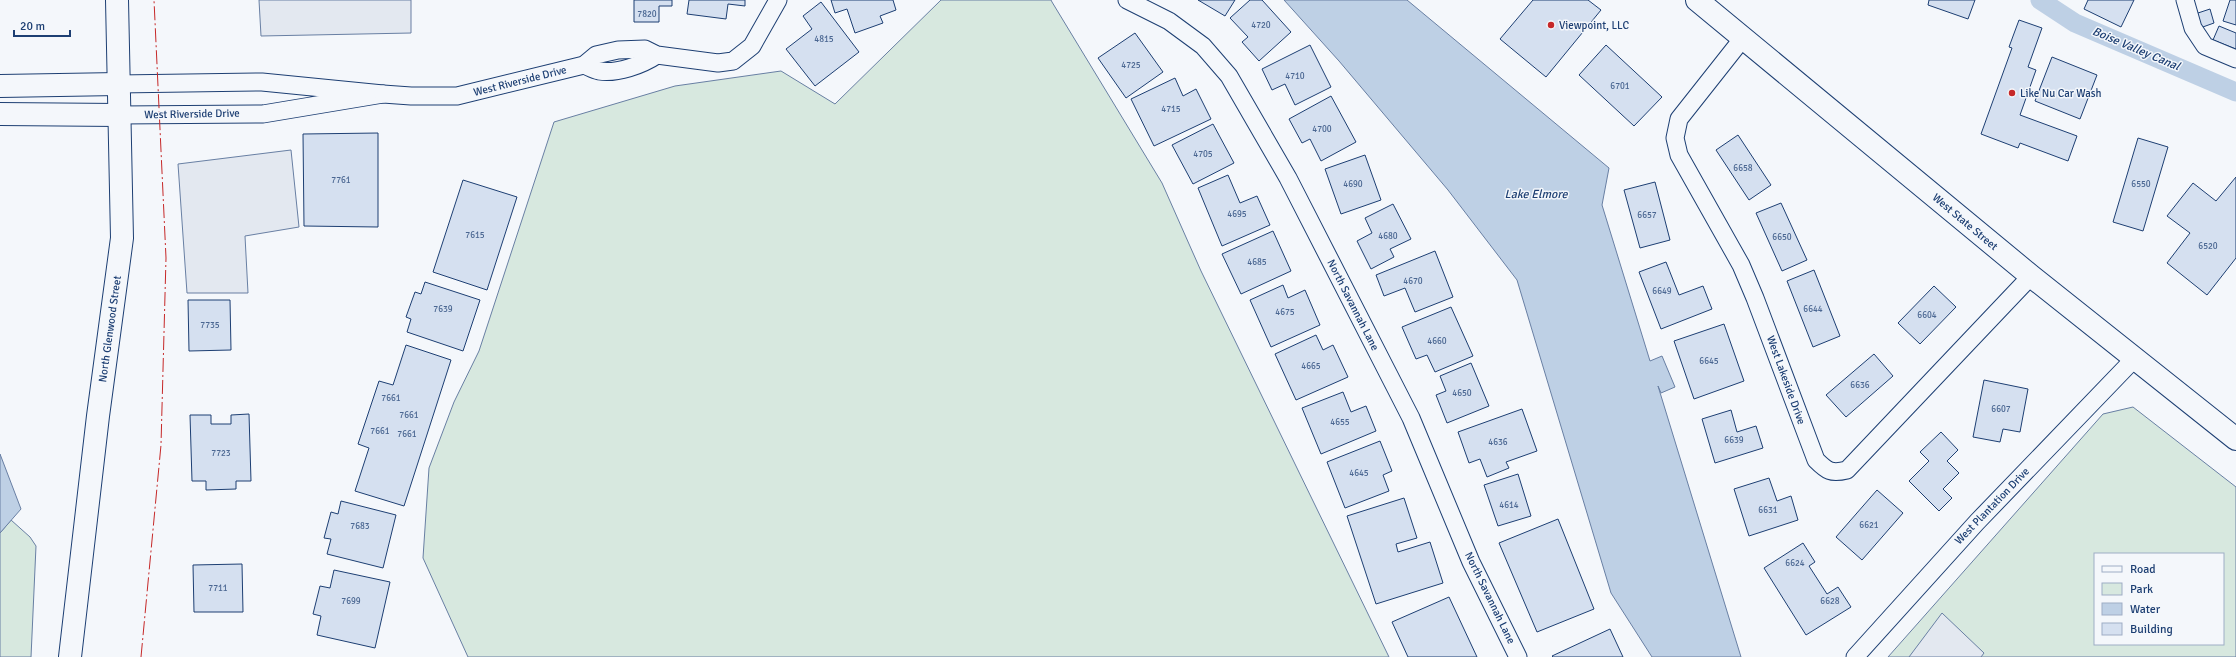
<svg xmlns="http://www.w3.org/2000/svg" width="2236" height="657" font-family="Signika,sans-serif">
<rect width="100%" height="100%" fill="#f4f7fb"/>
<g fill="#d7e8df" stroke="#687fa3" fill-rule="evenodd">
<path d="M941,0h110l1,2 110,181 39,88 188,386h-921l-45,-99 6,-90 25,-66 25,-51 75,-229 121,-36 106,-15 54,33z"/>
<path d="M2133,407l103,80v170h-348l215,-243zM2095,554h128v90h-128z"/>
<path d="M11,520l19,17 6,9 -5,111h-31v-124z"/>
</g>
<g fill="#e3e8f0" stroke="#687fa3">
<path d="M259,0h152v33l-150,3z"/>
<path d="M291,150l8,77 -54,9 3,57h-61l-9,-129z"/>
<path d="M1942,613l42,40 -3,4h-72z"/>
</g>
<g fill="#bed0e5" stroke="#687fa3">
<path d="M1284,0h123l202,168 -7,37 48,156 12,-5 13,31 -14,6 -3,-7 83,271h-89l-41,-64 -94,-313 -69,-90 -109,-129z"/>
<path d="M0,454l21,55 -21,24z"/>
</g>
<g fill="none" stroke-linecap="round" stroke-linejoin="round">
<path stroke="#bed0e5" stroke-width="19" d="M2040,0l35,23 161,69"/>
</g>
<g fill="#d5e0f0" stroke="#1d3f73">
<path d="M634,0h38v6h-13v16h-25z"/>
<path d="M689,0h56v6l-17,-2 -2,15 -39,-5z"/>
<path d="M831,0h62l3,10 -16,6 3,7 -28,10 -8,-24 -12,4z"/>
<path d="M1198,0h37l-10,16z"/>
<path d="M1250,0h12l29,32 -32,29 -17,-19 6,-5 -18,-19z"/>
<path d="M1533,0h55l13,10 -55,67 -46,-38z"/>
<path d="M1929,0h46l-7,19 -40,-14z"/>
<path d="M2088,0h46l-13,27 -37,-18z"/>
<path d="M2230,0h6v25l-13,-4z"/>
<path d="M821,2l38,50 -44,34 -29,-37 26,-20 -9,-13z"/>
<path d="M2210,9l4,14 -14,5 -5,-14z"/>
<path d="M2019,20l23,8 -14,39 8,3 -16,45 57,21 -9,25 -48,-18 -2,5 -37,-14 31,-86 -3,-1z"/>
<path d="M2219,26l17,7v16l-23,-9z"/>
<path d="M1135,33l28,39 -37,26 -28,-40z"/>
<path d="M1310,45l21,42 -36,18 -10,-21 -13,6 -10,-21z"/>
<path d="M1606,45l56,52 -28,29 -55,-51z"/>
<path d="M2052,57l45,18 -17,44 -45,-18z"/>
<path d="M1175,78l8,18 13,-7 15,30 -57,27 -23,-47z"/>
<path d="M1331,96l25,46 -35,19 -11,-22 -8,4 -13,-24z"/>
<path d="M1213,124l21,39 -41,21 -21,-39z"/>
<path d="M378,133v94l-74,-1 -1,-92z"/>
<path d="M1738,135l33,50 -22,15 -33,-50z"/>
<path d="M2138,138l30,9 -25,84 -30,-9z"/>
<path d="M1365,155l16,45 -40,14 -16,-45z"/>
<path d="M1228,175l12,28 17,-7 13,29 -48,21 -24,-58z"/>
<path d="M2236,177v81l-29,37 -40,-32 23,-30 -23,-17 26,-33 23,18z"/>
<path d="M463,180l54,17 -30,93 -54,-18z"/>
<path d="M1655,182l15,58 -30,8 -16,-58z"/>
<path d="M1781,203l26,57 -25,11 -26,-58z"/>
<path d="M1393,204l18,35 -21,10 4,8 -23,12 -14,-28 15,-8 -7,-15z"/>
<path d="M1273,231l18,40 -50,23 -19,-40z"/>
<path d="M1435,251l18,46 -38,15 -10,-24 -21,8 -8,-21z"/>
<path d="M1666,262l13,33 24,-9 9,23 -51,20 -22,-57z"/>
<path d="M1814,270l26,66 -27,11 -26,-66z"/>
<path d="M425,282l55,18 -17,51 -56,-19 4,-13 -5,-2 9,-25 6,2z"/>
<path d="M1283,285l5,13 17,-8 15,35 -49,22 -21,-47z"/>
<path d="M1934,286l22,21 -36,37 -22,-21z"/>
<path d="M188,300h42l1,50 -42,1z"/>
<path d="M1451,307l22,49 -38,16 -8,-17 -11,4 -14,-32z"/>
<path d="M1724,324l20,57 -50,18 -20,-58z"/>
<path d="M1316,335l7,15 10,-5 15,32 -52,23 -21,-46z"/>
<path d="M406,345l45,15 -47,146 -49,-15 14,-43 -11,-4 21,-63 14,4z"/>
<path d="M1874,354l19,22 -47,41 -20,-22z"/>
<path d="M1471,363l18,43 -42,17 -11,-28 10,-4 -6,-15z"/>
<path d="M1984,380l44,9 -8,43 -17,-3 -3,13 -27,-5z"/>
<path d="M1343,392l8,20 15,-6 10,25 -55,23 -19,-46z"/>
<path d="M1522,409l15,42 -31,11 3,6 -22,9 -7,-18 -11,4 -11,-31z"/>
<path d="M1731,410l6,22 19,-6 7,22 -48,15 -13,-44z"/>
<path d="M249,414l2,67h-15v8l-30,1v-9h-14l-2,-66h21v9h20v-9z"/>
<path d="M1941,432l17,18 -11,11 12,12 -16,16 9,9 -13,13 -30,-30 20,-20 -9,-9z"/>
<path d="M1380,441l12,30 -9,4 6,16 -44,17 -18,-46z"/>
<path d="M1518,474l13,42 -33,10 -14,-41z"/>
<path d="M1769,478l8,23 14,-5 7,24 -49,16 -15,-47z"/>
<path d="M1877,490l26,23 -41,47 -26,-23z"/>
<path d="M1404,498l13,40 -21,6 2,8 32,-10 13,41 -67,21 -29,-88z"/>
<path d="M341,501l55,14 -13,53 -56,-14 4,-15 -7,-1 7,-26 7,2z"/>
<path d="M1558,519l36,90 -57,23 -38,-89z"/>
<path d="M1803,543l12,19 -6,4 18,28 11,-7 13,20 -45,28 -42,-67z"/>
<path d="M242,564l1,48h-49l-1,-47z"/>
<path d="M334,570l56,12 -15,66 -58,-13 4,-19 -8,-2 7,-28 10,2z"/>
<path d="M1449,597l28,60h-69l-16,-35z"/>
<path d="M1610,629l13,28h-70l-1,-1z"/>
</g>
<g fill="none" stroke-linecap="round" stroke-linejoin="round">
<g stroke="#1d3f73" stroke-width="19">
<g id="street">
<path d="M1127,0l42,21 34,25 26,30 59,102 123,240 60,144 47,95"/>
<path d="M2185,0l8,28 12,18 31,13"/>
<path d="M1743,38l-64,81 -4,19 4,17 62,110 14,33 61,162c11,11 15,14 31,10l184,-194"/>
<path d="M584,65c5,2 10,5 15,6 18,3 43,-6 58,-16"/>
<path d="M118,84l144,-2 121,12 -120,20 -144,1"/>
<path d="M383,94l28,2h46l127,-31 12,-10 22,-5 27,-1 12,6 61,8 15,-2 19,-15 26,-46"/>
<path d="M1855,657l122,-135 157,-163"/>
</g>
</g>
<g stroke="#1d3f73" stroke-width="24">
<g id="secondary">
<path d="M0,86l118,-2"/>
<path d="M0,114l119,1"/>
</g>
</g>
<g stroke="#1d3f73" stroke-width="24">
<g id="primary">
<path d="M1697,0l334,276 205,163"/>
<path d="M70,657l28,-241 24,-178 -5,-238"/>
</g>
</g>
<use href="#street" stroke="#f4f7fb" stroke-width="17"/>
<use href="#secondary" stroke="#f4f7fb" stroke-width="22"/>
<use href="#primary" stroke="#f4f7fb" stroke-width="22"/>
<path stroke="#c62828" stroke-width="1" stroke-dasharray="14 3 2 3" stroke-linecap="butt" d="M141,657l20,-212 5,-187 -12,-258"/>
</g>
<g fill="#c62828" stroke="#f4f7fb" stroke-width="1.5">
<circle cx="1551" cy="25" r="4"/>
<circle cx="2012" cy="93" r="4"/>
</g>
<g text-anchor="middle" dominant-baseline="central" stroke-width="3" stroke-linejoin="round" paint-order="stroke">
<g font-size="9" fill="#4b6792">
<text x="647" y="14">7820</text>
<text x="1261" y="25">4720</text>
<text x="824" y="39">4815</text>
<text x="1131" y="65">4725</text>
<text x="1295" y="76">4710</text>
<text x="1620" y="86">6701</text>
<text x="1171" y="109">4715</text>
<text x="1322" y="129">4700</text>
<text x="1203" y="154">4705</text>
<text x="1743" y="168">6658</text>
<text x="341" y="180">7761</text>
<text x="1353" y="184">4690</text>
<text x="2141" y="184">6550</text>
<text x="1237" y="214">4695</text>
<text x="1647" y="215">6657</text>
<text x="475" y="235">7615</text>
<text x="1388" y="236">4680</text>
<text x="1782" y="237">6650</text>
<text x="2208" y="246">6520</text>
<text x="1257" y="262">4685</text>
<text x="1413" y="281">4670</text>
<text x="1662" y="291">6649</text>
<text x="443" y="309">7639</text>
<text x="1813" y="309">6644</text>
<text x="1285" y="312">4675</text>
<text x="1927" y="315">6604</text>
<text x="210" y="325">7735</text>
<text x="1437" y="341">4660</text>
<text x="1709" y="361">6645</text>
<text x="1311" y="366">4665</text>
<text x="1860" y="385">6636</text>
<text x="1462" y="393">4650</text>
<text x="391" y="398">7661</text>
<text x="2001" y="409">6607</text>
<text x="409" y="415">7661</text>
<text x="1340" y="422">4655</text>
<text x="380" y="431">7661</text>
<text x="407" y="434">7661</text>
<text x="1734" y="440">6639</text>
<text x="1498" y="442">4636</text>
<text x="221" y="453">7723</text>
<text x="1359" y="473">4645</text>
<text x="1509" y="505">4614</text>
<text x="1768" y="510">6631</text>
<text x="1869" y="525">6621</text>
<text x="360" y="526">7683</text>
<text x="1795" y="563">6624</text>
<text x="218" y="588">7711</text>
<text x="351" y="601">7699</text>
<text x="1830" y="601">6628</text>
</g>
<g font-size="11" fill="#1d3f73" stroke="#f4f7fb" text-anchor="start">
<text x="1559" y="25">Viewpoint, LLC</text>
<text x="2020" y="93">Like Nu Car Wash</text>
</g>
<g font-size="11" fill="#1d3f73" stroke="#f4f7fb">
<text transform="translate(520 81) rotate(-14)">West Riverside Drive</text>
<text transform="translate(192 114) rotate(-1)">West Riverside Drive</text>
<text transform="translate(1965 222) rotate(40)">West State Street</text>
<text transform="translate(1353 305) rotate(63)">North Savannah Lane</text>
<text transform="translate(110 329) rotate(-82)">North Glenwood Street</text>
<text transform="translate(1786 380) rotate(70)">West Lakeside Drive</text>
<text transform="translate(1992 506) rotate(-46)">West Plantation Drive</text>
<text transform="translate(1490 598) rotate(64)">North Savannah Lane</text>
</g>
<g font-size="12" font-style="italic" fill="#1d3f73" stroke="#f4f7fb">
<text transform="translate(2136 49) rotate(23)">Boise Valley Canal</text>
<text x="1536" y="194">Lake Elmore</text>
</g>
</g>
<rect x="2094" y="553" width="130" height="92" fill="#f4f7fb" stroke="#9eadc5"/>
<rect x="2102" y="566" width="20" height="6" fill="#f4f7fb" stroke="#9eadc5"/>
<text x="2130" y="573" font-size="12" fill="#1d3f73">Road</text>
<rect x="2102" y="583" width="20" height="12" fill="#d7e8df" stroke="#9eadc5"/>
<text x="2130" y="593" font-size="12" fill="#1d3f73">Park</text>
<rect x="2102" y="603" width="20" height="12" fill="#bed0e5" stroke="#9eadc5"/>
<text x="2130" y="613" font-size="12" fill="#1d3f73">Water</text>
<rect x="2102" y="623" width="20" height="12" fill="#d5e0f0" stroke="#9eadc5"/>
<text x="2130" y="633" font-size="12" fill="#1d3f73">Building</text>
<path d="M14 30v6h56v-6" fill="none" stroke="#1d3f73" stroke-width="2"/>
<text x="20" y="30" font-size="12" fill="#1d3f73" stroke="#f4f7fb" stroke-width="3" paint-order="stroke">20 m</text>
</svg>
